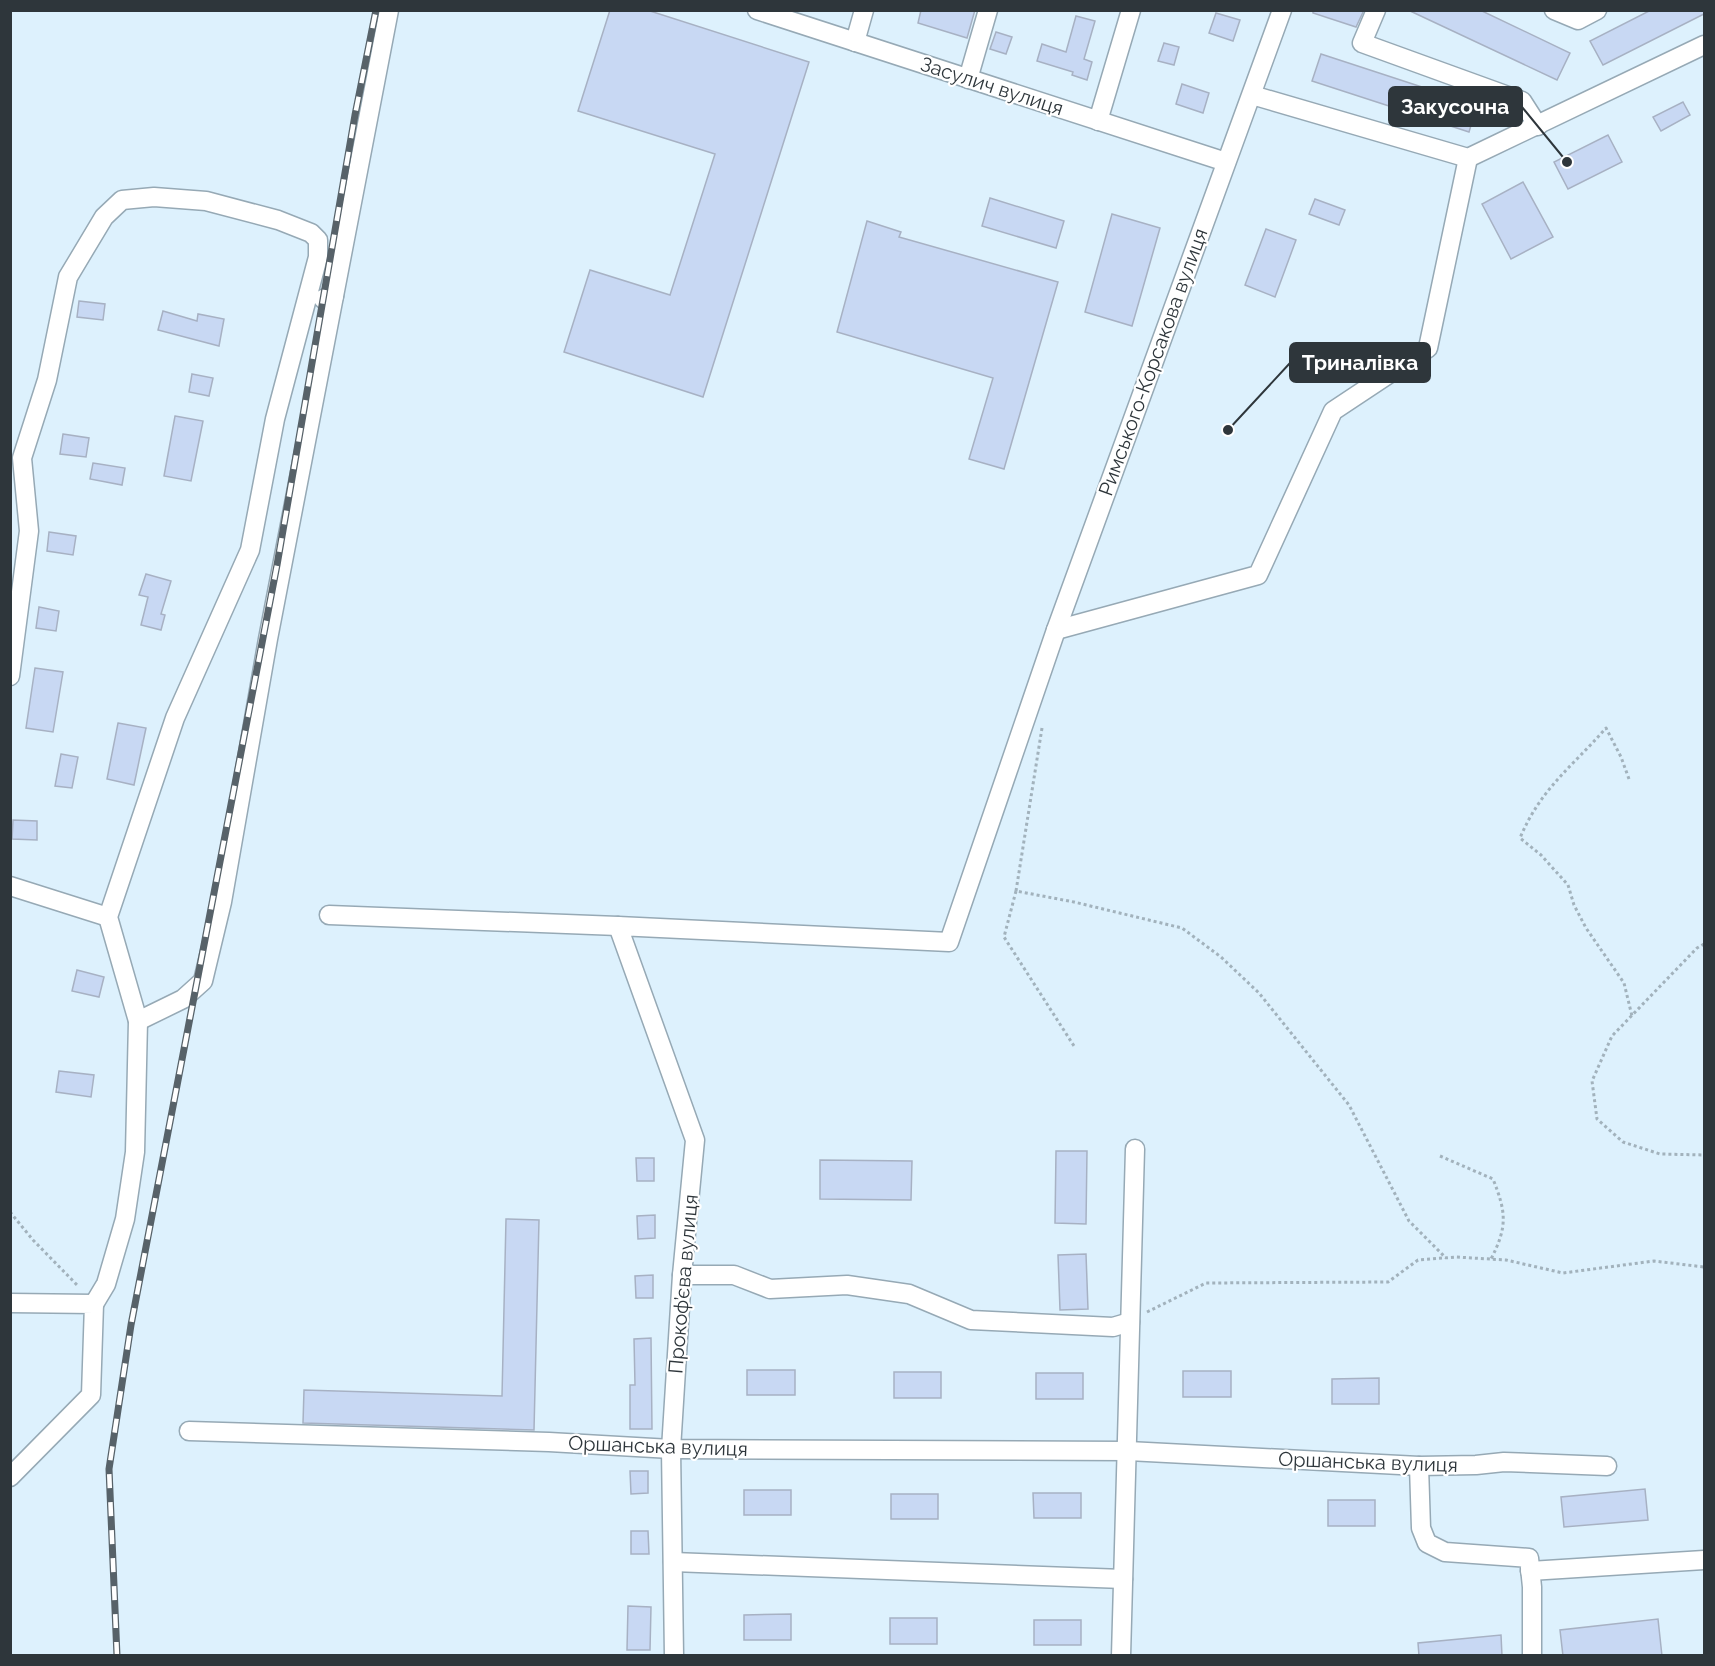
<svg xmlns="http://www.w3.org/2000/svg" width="1715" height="1666" font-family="Raleway,sans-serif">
<rect width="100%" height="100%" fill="#ddf1fd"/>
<g fill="#c8d8f3" stroke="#a7b1c3" stroke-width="1.5">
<path d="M610,10h37l162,52 -106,335 -139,-45 26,-82 80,25 45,-141 -137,-43z"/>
<path d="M921,10h54l-8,28 -49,-15z"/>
<path d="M1313,10h51l-8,17 -43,-14z"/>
<path d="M1408,10h72l90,43 -13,27z"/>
<path d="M1651,10h53v4l-101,51 -13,-24z"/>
<path d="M1216,13l24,7 -7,21 -24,-8z"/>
<path d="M1076,16l19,5 -11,38 8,3 -5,18 -15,-5 1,-3 -36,-11 5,-17 24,8z"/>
<path d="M996,32l16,5 -6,17 -16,-5z"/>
<path d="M1164,43l15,4 -5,18 -16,-4z"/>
<path d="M1321,54l156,51 -8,27 -157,-51z"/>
<path d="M1182,84l27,9 -6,20 -27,-9z"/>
<path d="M1683,102l7,13 -29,16 -8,-14z"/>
<path d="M1608,135l14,27 -54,27 -14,-27z"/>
<path d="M1523,182l30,55 -42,22 -29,-55z"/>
<path d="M990,198l74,23 -8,27 -74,-22z"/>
<path d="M1315,199l30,11 -6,15 -30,-11z"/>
<path d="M1112,214l48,14 -28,98 -47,-14z"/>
<path d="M867,221l34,11 -2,5 159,45 -54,187 -35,-10 24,-81 -156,-46z"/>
<path d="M1266,229l30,11 -21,57 -30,-12z"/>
<path d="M79,301l26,3 -2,16 -26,-3z"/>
<path d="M163,311l34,10 1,-7 26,5 -5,27 -61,-16z"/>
<path d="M192,374l21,4 -4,18 -20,-4z"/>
<path d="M175,416l28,5 -12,60 -27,-5z"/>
<path d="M63,434l26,4 -3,19 -26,-3z"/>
<path d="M93,463l32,5 -3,17 -32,-6z"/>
<path d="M49,532l27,4 -3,19 -26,-4z"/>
<path d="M146,574l25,7 -10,33 4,1 -4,15 -20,-5 7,-28 -9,-2z"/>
<path d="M39,607l20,4 -3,20 -20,-3z"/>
<path d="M35,668l28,4 -10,60 -27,-4z"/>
<path d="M118,723l28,5 -12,57 -27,-6z"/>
<path d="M61,754l17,3 -6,31 -17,-2z"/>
<path d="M13,820l24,1v19l-25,-1z"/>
<path d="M77,970l27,7 -5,20 -27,-6z"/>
<path d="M59,1071l35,4 -3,22 -35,-5z"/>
<path d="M1056,1151h31l-1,73 -31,-1z"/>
<path d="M636,1158h18v23h-17z"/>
<path d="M820,1160l92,1 -1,39 -91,-1z"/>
<path d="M655,1215v23l-17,1 -1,-23z"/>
<path d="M506,1219l33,1 -5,210 -231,-7 1,-33 198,6z"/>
<path d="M1086,1254l2,55 -28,1 -2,-55z"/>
<path d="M653,1275v23h-17l-1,-22z"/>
<path d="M651,1338l1,91h-22v-44h5l-1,-46z"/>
<rect x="747" y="1370" width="48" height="25"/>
<rect x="1183" y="1371" width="48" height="26"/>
<rect x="894" y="1372" width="47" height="26"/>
<rect x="1036" y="1373" width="47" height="26"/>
<path d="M1379,1378v26h-47v-25z"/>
<path d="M630,1471h18v22l-17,1z"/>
<path d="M1645,1489l3,31 -84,7 -3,-30z"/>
<rect x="744" y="1490" width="47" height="25"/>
<path d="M1033,1493h48v25h-47z"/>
<rect x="891" y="1494" width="47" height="25"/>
<rect x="1328" y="1500" width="47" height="26"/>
<path d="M631,1531h17l1,23h-18z"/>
<path d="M628,1606l23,1 -1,43h-23z"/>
<path d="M791,1614v26h-47v-25z"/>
<rect x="890" y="1618" width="47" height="26"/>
<path d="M1658,1619l4,37h-99l-3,-26z"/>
<rect x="1034" y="1620" width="47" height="25"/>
<path d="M1501,1635l1,21h-83l-1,-13z"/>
</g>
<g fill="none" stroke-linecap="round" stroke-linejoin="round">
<g stroke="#96a9b5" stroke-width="21">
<g id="minor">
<path d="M757,10l469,152"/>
<path d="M1376,10l-14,33 160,58 16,25"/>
<path d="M1554,10l24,10 19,-10"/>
<path d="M855,42l9,-32"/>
<path d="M968,79l20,-69"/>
<path d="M1252,95l216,63 236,-113"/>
<path d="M1098,121l33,-111"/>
<path d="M323,299l11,-3 55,-286"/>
<path d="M1056,630l202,-55 75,-164 95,-63 40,-190"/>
<path d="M10,676l19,-145 -7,-73 25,-78 21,-103 36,-60 18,-17 32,-3 52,4 72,19 33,13 7,7v17l-43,162 -25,131 -75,168 -67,199 30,104 -3,131 -10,67 -19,65 -12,20"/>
<path d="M10,886l98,31"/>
<path d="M329,915l289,11"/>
<path d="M138,1021l45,-22 20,-18 19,-79 46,-263 66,-343"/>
<path d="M682,1275h52l36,14 77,-4 62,9 62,26 142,7 17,-5"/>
<path d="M10,1303l84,1 -3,91 -81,82"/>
<path d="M189,1431l360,11 122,7 457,2 291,15 57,-1 28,-3 103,4"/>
<path d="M1419,1466l2,62 6,15 18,9 84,6 3,29v69"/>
<path d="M673,1562l450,17"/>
<path d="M1530,1571l174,-11"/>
<path d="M674,1656l-3,-207 11,-174 13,-135 -77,-214 331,16 107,-312 226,-620"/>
<path d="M1121,1656l14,-507"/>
</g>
</g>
<g stroke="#a2b2bc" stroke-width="3" stroke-dasharray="3 3" stroke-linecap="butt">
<path d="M1042,728l-26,163 58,11 108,26 39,29 38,36 90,112 60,116 37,37"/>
<path d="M1629,779l-8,-22 -15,-29c-34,39 -65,60 -86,110l21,17 27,30 6,20 12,23 38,55 8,33"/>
<path d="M1016,891l-12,46 70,109"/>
<path d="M1704,944l-7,4 -85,88 -20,45 5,38 26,23 37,12 44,1"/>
<path d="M1440,1156l53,23c13,33 15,47 -2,80"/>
<path d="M10,1212l23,28 46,47"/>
<path d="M1147,1312l59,-29 182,-1 30,-22 38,-3 50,3 57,13 91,-12 50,6"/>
</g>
<use href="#minor" stroke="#fff" stroke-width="18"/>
<g stroke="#576269" stroke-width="7">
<path id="rail" d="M117,1656l-8,-187 22,-144 146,-760 78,-450 21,-105"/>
</g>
<use href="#rail" stroke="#fff" stroke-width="4.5" stroke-dasharray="14" stroke-linecap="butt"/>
</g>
<g text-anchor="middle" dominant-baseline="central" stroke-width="4.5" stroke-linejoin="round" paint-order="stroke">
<g font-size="20" fill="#2e363b" stroke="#fff">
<text transform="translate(992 86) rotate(18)">Засулич вулиця</text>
<text transform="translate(1153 362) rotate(-70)">Римського-Корсакова вулиця</text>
<text transform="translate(683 1284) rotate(-85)">Прокоф’єва вулиця</text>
<text transform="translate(658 1446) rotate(2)">Оршанська вулиця</text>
<text transform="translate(1368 1462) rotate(2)">Оршанська вулиця</text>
</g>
</g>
<path fill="none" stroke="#2e363b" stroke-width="2" d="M1567 162L1522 107M1228 430L1290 363"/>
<g fill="#2e363b" stroke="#fff" stroke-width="2">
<circle cx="1567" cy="162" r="6"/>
<circle cx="1228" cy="430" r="6"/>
</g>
<g fill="#2e363b" stroke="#2e363b" stroke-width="2">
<rect x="1389" y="87" width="133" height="39" rx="6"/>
<rect x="1290" y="343" width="140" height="39" rx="6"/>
</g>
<g font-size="21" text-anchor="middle" font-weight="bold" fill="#fff">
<text x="1455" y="114">Закусочна</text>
<text x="1360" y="370">Триналівка</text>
</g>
<rect width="1715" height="1666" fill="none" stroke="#2e363b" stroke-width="24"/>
</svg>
